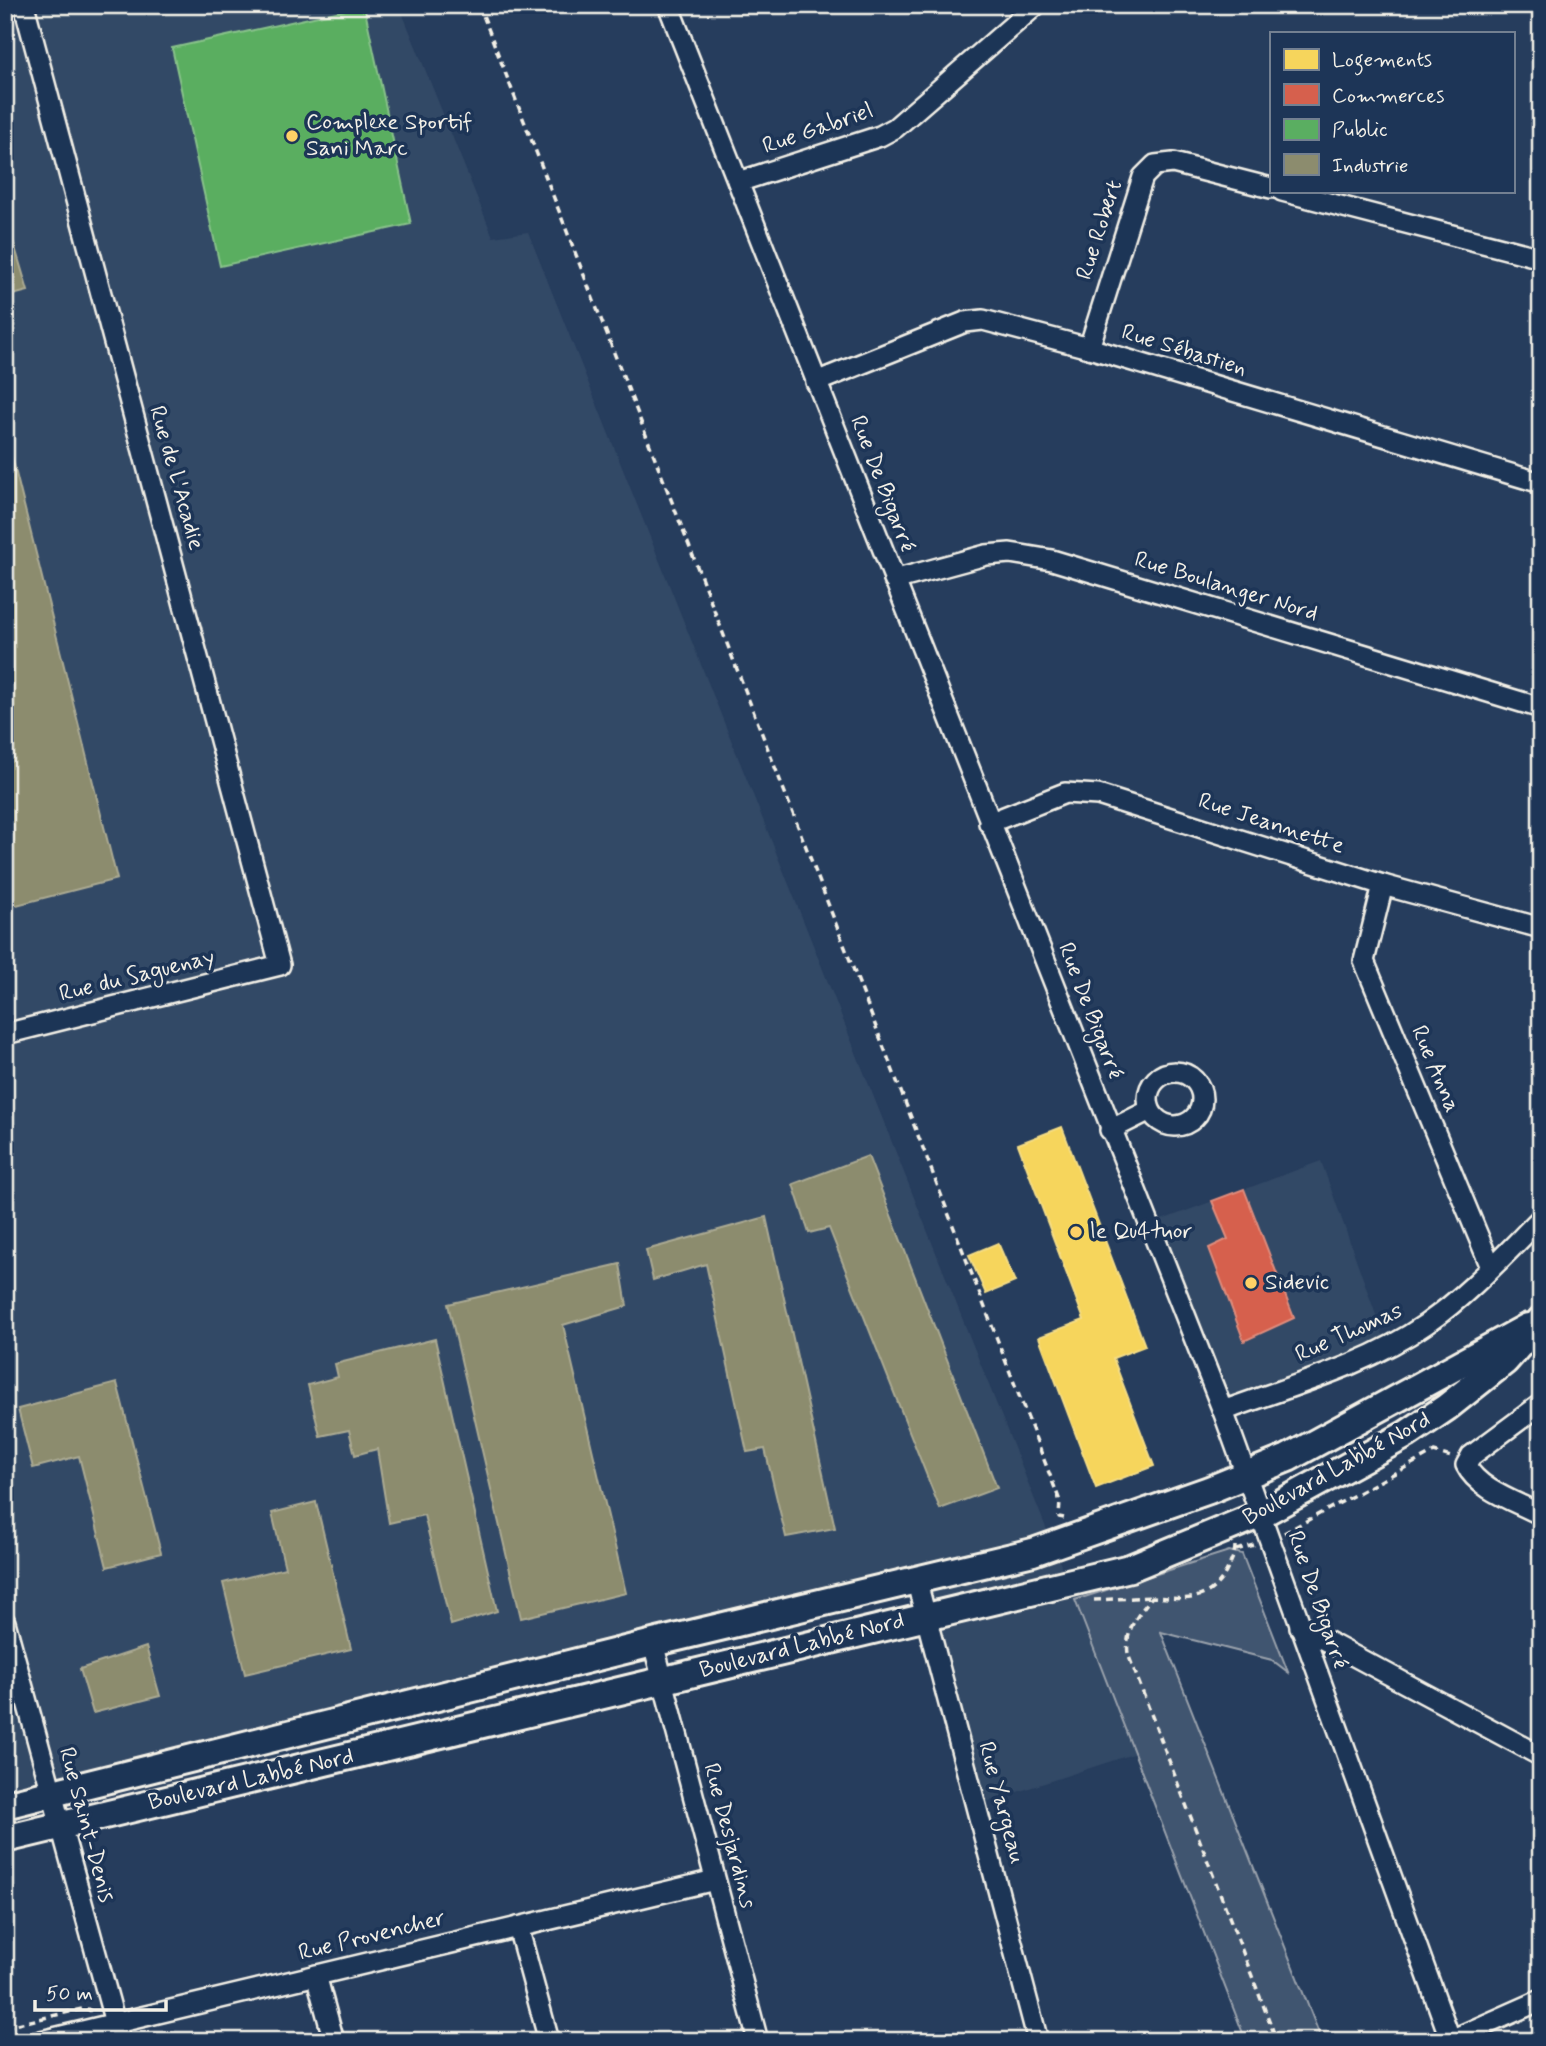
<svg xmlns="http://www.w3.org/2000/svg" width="1546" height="2046" font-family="Mynerve,sans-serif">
<rect width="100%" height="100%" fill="#263d5d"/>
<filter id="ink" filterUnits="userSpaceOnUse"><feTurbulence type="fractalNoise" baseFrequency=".0143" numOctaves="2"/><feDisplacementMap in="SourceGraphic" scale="14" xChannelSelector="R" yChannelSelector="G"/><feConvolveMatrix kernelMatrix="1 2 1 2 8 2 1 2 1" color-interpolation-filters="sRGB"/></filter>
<g filter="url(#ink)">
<g fill="#334966">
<path d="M5,5h394l94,232 35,-5 608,1521 -168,55 -65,-233 -898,220z"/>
<path d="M1321,1161l65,182 -159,61 -68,-183z"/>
</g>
<path fill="#40546f" stroke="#9aa2ac" stroke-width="2" d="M1229,1551l13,3 46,118 -16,-12 -111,-28 161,409h-76l-171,-441z"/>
<g fill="#f6d55c" stroke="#f5dd86" stroke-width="2">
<path d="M1062,1127l83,219 -32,12 41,108 -58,22 -57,-151 45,-17 -66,-176z"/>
<path d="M998,1243l17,39 -29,12 -17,-39z"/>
</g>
<path fill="#d6604d" stroke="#df8c7c" stroke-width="2" d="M1244,1189l50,129 -50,23 -35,-93 19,-9 -16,-38z"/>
<path fill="#5aae61" stroke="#88c28a" stroke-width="2" d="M364,6l47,218 -191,42 -48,-218z"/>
<g fill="#8c8c6e" stroke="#abaa93" stroke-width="2">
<path d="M5,214l23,77 -23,6z"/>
<path d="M5,429l112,450 -112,29z"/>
<path d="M868,1156l129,332 -57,21 -111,-281 -20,5 -16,-49z"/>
<path d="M766,1217l69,311 -49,9 -21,-88 -18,3 -41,-188 -53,16 -7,-30z"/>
<path d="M620,1264l7,42 -64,19 63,268 -105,25 -73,-314z"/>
<path d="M435,1339l62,272 -46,14 -27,-110 -35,8 -12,-74 -22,6 -6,-25 -29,6 -12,-51 30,-8 -3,-13z"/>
<path d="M117,1383l44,170 -54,14 -28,-111 -46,12 -15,-59z"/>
<path d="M316,1502l35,147 -106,25 -22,-91 62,-15 -13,-55z"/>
<path d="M146,1647l14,49 -67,17 -13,-44z"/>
</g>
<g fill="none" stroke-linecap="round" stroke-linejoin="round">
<g stroke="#f4f1e8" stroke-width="24">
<g id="street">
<path d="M668,5l555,1406 228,630"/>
<path d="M738,182l142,-46 15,-8 141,-123"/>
<path d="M1282,191l259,67"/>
<path d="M1089,348l54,-171 12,-12 18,-2 98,25"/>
<path d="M816,382l149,-60 18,-2 106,28 452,135"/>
<path d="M894,580l92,-25 24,-2 42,7 489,148"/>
<path d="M989,823l76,-30 33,2 285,90 158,43"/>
<path d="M1383,885l-19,76 127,306"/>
<path d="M5,1034l275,-69 -256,-960"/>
<circle cx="1175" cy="1099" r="27"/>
<path d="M1110,1130l40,-20"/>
<path d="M1541,1404l-70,52 -5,9c12,25 51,37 75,50"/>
<path d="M1223,1411c67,-25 143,-45 203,-87 43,-30 78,-69 115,-106"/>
<path d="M916,1579l122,462"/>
<path d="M5,1622l115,419"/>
<path d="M1300,1627l241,129"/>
<path d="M653,1643l105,398"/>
<path d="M518,1927l31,114"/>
<path d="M316,1975l18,66"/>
<path d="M1451,2040l90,-40"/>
<path d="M41,2041l674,-161"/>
</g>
</g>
<g stroke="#f4f1e8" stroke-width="32">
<g id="secondary">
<path d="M5,1805l648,-162 380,-91 176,-62 79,-32 240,-131"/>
<path d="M5,1839l1125,-271 131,-54 146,-80 40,-27 58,-46 36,-41"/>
</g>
</g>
<g stroke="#f4f1e8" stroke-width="3.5" stroke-dasharray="7 5" stroke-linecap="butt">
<path d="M479,5l581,1496 -1,16 5,1"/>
<path d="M1284,1533l150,-81 17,5"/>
<path d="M1235,1546c0,9 -5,18 -9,26 -19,32 -41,27 -74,25 -15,19 -27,32 -24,57l149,387"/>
<path d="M1236,1550l18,-5"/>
<path d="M1094,1600l58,-3"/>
<path d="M5,2027l81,-19 5,3"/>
</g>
<use href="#street" stroke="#1d3557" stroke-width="19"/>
<use href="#secondary" stroke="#1d3557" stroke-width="26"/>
</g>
</g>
<g fill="#ffd166" stroke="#1d3557" stroke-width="2.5">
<circle cx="292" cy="136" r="7"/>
<circle cx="1076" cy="1232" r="7"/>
<circle cx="1251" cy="1283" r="7"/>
</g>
<g text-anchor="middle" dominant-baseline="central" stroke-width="7" stroke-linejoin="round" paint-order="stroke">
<g font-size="23" fill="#f4f1e8" stroke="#1d3557" text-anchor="start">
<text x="306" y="123">Complexe Sportif<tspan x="306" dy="26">Sani Marc</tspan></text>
<text x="1090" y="1232">le Qu4tuor</text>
<text x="1265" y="1283">Sidevic</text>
</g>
<g font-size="23" fill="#f4f1e8" stroke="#1d3557">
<text transform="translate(818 129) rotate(-19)">Rue Gabriel</text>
<text transform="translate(1100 230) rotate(-72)">Rue Robert</text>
<text transform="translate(1184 351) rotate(17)">Rue Sébastien</text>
<text transform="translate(176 478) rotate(74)">Rue de L'Acadie</text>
<text transform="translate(882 484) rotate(69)">Rue De Bigarré</text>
<text transform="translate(1226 587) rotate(17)">Rue Boulanger Nord</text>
<text transform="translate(1271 824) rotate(18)">Rue Jeannette</text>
<text transform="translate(137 976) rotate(-14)">Rue du Saguenay</text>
<text transform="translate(1090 1011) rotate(69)">Rue De Bigarré</text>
<text transform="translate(1435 1069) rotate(67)">Rue Anna</text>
<text transform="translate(1349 1333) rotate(-24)">Rue Thomas</text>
<text transform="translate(1337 1469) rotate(-29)">Boulevard Labbé Nord</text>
<text transform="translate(1317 1600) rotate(71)">Rue De Bigarré</text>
<text transform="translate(802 1646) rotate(-14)">Boulevard Labbé Nord</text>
<text transform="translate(251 1780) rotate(-13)">Boulevard Labbé Nord</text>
<text transform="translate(1001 1803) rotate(75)">Rue Yargeau</text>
<text transform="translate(86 1825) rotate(75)">Rue Saint-Denis</text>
<text transform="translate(729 1836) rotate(75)">Rue Desjardins</text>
<text transform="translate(372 1936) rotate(-14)">Rue Provencher</text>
</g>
</g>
<rect width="1546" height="2046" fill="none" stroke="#1d3557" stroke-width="28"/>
<rect x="14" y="14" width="1518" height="2018" fill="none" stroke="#f4f1e8" stroke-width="2.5" filter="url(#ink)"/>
<rect x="1270" y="32" width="245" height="161" fill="#1d3557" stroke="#738091" stroke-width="2"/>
<rect x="1284" y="49" width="35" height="21" fill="#f6d55c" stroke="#738091" stroke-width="2"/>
<text x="1332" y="66" font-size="21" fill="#f4f1e8">Logements</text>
<rect x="1284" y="84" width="35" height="21" fill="#d6604d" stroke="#738091" stroke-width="2"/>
<text x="1332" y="102" font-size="21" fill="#f4f1e8">Commerces</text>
<rect x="1284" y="119" width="35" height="21" fill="#5aae61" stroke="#738091" stroke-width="2"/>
<text x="1332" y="136" font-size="21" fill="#f4f1e8">Public</text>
<rect x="1284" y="154" width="35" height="21" fill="#8c8c6e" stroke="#738091" stroke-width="2"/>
<text x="1332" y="172" font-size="21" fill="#f4f1e8">Industrie</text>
<path d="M35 2000v10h131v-10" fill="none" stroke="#f4f1e8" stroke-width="3.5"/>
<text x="46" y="2000" font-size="21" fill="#f4f1e8" stroke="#1d3557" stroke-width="5" paint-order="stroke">50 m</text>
</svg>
